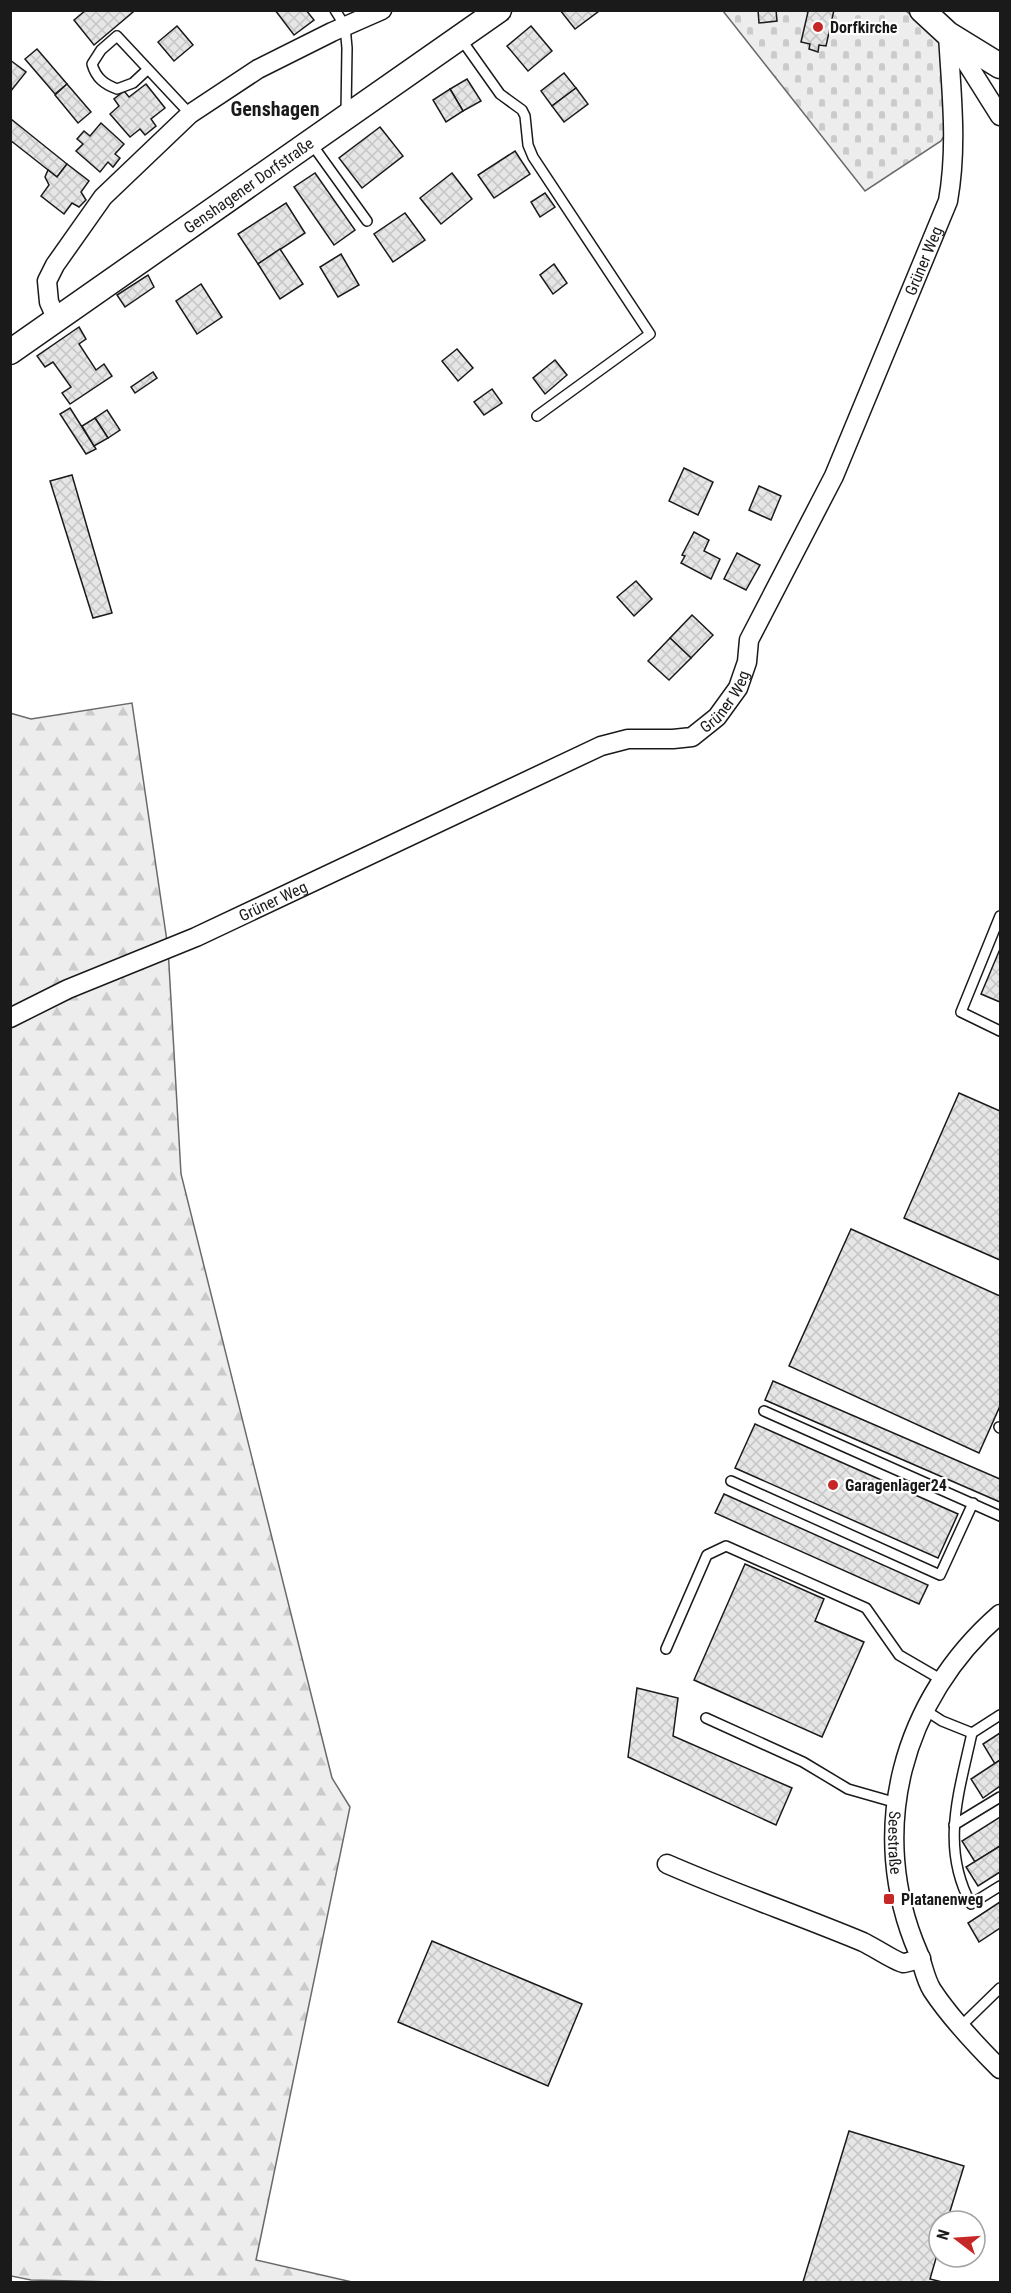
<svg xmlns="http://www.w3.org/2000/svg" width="1011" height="2293" font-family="'Roboto Condensed',sans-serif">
<defs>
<pattern id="forest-firs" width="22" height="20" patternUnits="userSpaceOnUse" patternTransform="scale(1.5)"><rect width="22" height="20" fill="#ededed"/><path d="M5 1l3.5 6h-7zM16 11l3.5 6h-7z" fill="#cbcbcb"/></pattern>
<pattern id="cemetery-stones" width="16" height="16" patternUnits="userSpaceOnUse" patternTransform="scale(1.5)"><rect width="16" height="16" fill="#ededed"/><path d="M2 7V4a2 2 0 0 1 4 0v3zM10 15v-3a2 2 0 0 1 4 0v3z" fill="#cbcbcb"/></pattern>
<pattern id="building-cross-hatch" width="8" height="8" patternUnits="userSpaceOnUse" patternTransform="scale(1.5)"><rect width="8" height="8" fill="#e6e6e6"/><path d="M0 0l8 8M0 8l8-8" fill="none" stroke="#c5c5c5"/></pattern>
</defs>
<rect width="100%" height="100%" fill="#fff"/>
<path fill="url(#forest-firs)" stroke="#6a6a6a" stroke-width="1.5" d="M132,703l36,245 13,226 151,604 18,29 -94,453 96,22h-235l-86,-2 -20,-4 -1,-1563 21,6z"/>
<path fill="url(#cemetery-stones)" stroke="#6a6a6a" stroke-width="1.5" d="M723,11h183l33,29 5,15 2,78 -5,8 -76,50z"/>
<g fill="url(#building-cross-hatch)" stroke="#1a1a1a" stroke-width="1.5">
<path d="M86,10h46l1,2 -39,33 -20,-25z"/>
<path d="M275,10h31l8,10 -20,15z"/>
<path d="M560,10h39v1l-24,18z"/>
<path d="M758,10h18l1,11 -18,2z"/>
<path d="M803,10h31l-8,36 -7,-1 -1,7 -9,-3 1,-5 -9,-2 7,-30z"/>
<path d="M177,26l16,19 -19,16 -16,-19z"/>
<path d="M531,26l21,25 -24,20 -21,-25z"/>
<path d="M37,49l30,35 -12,10 -30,-35z"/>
<path d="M10,60l16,12 -16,20z"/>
<path d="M564,73l12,15 -24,18 -11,-15z"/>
<path d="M467,79l14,22 -18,10 -13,-22z"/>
<path d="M67,84l24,28 -13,11 -23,-28z"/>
<path d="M146,84l19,24 -14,11 5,7 -11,9 -5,-6 -10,8 -20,-23 9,-8 -5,-7 10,-8 5,6z"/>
<path d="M576,88l12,16 -24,18 -12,-16z"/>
<path d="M450,89l13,22 -17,11 -13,-22z"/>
<path d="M11,119l56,45 -10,13 -47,-37z"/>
<path d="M101,123l23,21 -9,10 5,4 -7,9 -5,-5 -8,10 -24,-21 7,-7 -6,-5 7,-8 6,5z"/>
<path d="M380,127l23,29 -41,32 -23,-30z"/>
<path d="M515,151l15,23 -36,24 -16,-23z"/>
<path d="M67,164l22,17 -8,11 5,8 -7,7 -7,-4 -8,11 -23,-18 8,-11 -4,-8 3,-7 9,7z"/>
<path d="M315,173l40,57 -21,15 -40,-58z"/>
<path d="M452,173l20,26 -31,25 -21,-26z"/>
<path d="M545,193l10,14 -15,10 -9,-15z"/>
<path d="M286,203l19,30 -47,31 -20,-30z"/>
<path d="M405,213l20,27 -32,22 -19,-28z"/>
<path d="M280,249l23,35 -23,15 -22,-35z"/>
<path d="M341,254l18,31 -21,12 -18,-30z"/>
<path d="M554,264l13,19 -14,11 -13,-19z"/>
<path d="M148,275l6,12 -29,20 -8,-12z"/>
<path d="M201,284l21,33 -25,17 -21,-33z"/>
<path d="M79,327l7,12 -7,5 17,26 8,-6 8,12 -42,28 -8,-11 9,-6 -18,-25 -8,5 -8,-11z"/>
<path d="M457,349l16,19 -15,13 -16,-20z"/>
<path d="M555,360l12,15 -22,19 -12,-16z"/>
<path d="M153,372l4,6 -22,15 -4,-6z"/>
<path d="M492,389l10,14 -18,12 -10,-13z"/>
<path d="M70,408l26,41 -10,5 -26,-40z"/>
<path d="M107,410l13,20 -12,8 -13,-20z"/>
<path d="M95,418l13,20 -14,8 -12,-20z"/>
<path d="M684,468l29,14 -15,33 -29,-14z"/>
<path d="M72,475l40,138 -19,5 -43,-137z"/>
<path d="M759,486l22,10 -10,24 -22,-10z"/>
<path d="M694,532l15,8 -5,11 16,8 -9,20 -30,-16 4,-7 -3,-1z"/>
<path d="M737,553l23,12 -14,25 -22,-11z"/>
<path d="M636,581l16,18 -18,17 -17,-19z"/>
<path d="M692,615l21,20 -22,23 -21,-20z"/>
<path d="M670,638l21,20 -22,22 -21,-19z"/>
<path d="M1000,949v53l-19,-8z"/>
<path d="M959,1093l41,18v149l-96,-42z"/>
<path d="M851,1229l149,67v110l-21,47 -190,-87z"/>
<path d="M773,1381l227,98v23l-235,-102z"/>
<path d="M755,1424l203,90 -20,44 -203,-90z"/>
<path d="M724,1494l204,91 -9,19 -204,-91z"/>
<path d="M745,1564l79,35 -9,22 49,21 -42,95 -128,-57z"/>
<path d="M637,1688l41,10 -5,38 119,52 -16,37 -148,-68z"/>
<path d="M1000,1733v27l-5,4 -12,-20z"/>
<path d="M1000,1760v26l-17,12 -12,-19z"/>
<path d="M1000,1817v29l-25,16 -13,-21z"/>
<path d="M1000,1846v26l-22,14 -12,-19z"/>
<path d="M1000,1902v26l-21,14 -11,-19z"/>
<path d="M432,1941l150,63 -34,82 -150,-64z"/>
<path d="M849,2131l115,35 -17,55h-8v27l-9,31 12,3h-139z"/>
</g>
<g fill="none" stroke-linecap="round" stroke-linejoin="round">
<g stroke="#1a1a1a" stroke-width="12">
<g id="lane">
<path d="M335,10l10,16 2,22 -1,66"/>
<path d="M461,39l39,55 22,16 3,6 3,29 5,12 117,177 -113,82"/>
<path d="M147,70l-14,13 -16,6c-13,-5 -21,-11 -25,-25l9,-14 16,-14 73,78"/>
<path d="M311,143l56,78"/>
<path d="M1000,916l-39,96 39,19"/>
<path d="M764,1411l236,105"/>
<path d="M999,1427l1,1"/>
<path d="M731,1481l209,94 33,-72"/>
<path d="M666,1649l41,-94 19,-9 140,62 33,47 43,25"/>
<path d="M925,1710l17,11 30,12c-13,60 -32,114 -1,171l29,-18"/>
<path d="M706,1718l97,44 45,27 49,14"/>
<path d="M972,1733l28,-18"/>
<path d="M954,1825l46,-28"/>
<path d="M961,2026l39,-38"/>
</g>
</g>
<g stroke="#1a1a1a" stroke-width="21">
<g id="street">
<path d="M951,38l49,78"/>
<path d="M57,320l-8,-18 -2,-21 8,-16 48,-68 87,-83 68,-45 74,-37 50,-22"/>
<path id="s1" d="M10,1018l58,-29 128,-52 405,-191 27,-7h45l19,-2 25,-20 21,-29 9,-26 2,-22 85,-164 114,-275c10,-56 3,-111 0,-167"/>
<path id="s2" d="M1000,1614c-98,85 -134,217 -82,338 5,12 7,27 14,38 19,29 44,55 68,79"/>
<path d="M667,1864c64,28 131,51 196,78 9,4 33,20 40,21 5,0 13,-4 18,-5"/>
</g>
</g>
<g stroke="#1a1a1a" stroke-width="27">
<g id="secondary">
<path d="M922,10l26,24 52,32"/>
<path id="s3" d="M10,352l489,-342"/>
</g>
</g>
<use href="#lane" stroke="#fff" stroke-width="9"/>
<use href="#street" stroke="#fff" stroke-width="18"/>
<use href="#secondary" stroke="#fff" stroke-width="24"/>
</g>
<g fill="#c62828" stroke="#fff" stroke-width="2">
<circle cx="818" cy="27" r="6"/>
<circle cx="833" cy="1485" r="6"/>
<rect x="883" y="1893" width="12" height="12" rx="3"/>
</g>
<g text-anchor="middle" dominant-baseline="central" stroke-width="4.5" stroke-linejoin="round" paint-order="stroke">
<g font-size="16" font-weight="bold" fill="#1a1a1a" stroke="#fff" text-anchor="start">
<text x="830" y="27">Dorfkirche</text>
<text x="845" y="1485">Garagenlager24</text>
<text x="901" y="1899">Platanenweg</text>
</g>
<g font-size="16" fill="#1a1a1a" stroke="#fff">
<text stroke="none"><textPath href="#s3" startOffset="291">Genshagener Dorfstraße</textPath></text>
<text stroke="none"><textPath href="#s1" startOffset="1278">Grüner Weg</textPath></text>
<text stroke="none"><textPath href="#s1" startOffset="792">Grüner Weg</textPath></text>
<text stroke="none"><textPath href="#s1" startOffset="288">Grüner Weg</textPath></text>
<text stroke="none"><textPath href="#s2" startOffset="260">Seestraße</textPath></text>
</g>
<g font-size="20" font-weight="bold" fill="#1a1a1a" stroke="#fff">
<text x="275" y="109">Genshagen</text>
</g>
</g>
<rect width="1011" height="2293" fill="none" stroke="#1a1a1a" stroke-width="24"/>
<g transform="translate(957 2239) rotate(287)"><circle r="28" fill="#ffffff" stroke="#a3a3a3" stroke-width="1.5"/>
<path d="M0-4.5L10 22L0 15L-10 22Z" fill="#c62828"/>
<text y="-9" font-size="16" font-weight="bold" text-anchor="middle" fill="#1a1a1a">N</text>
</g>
</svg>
